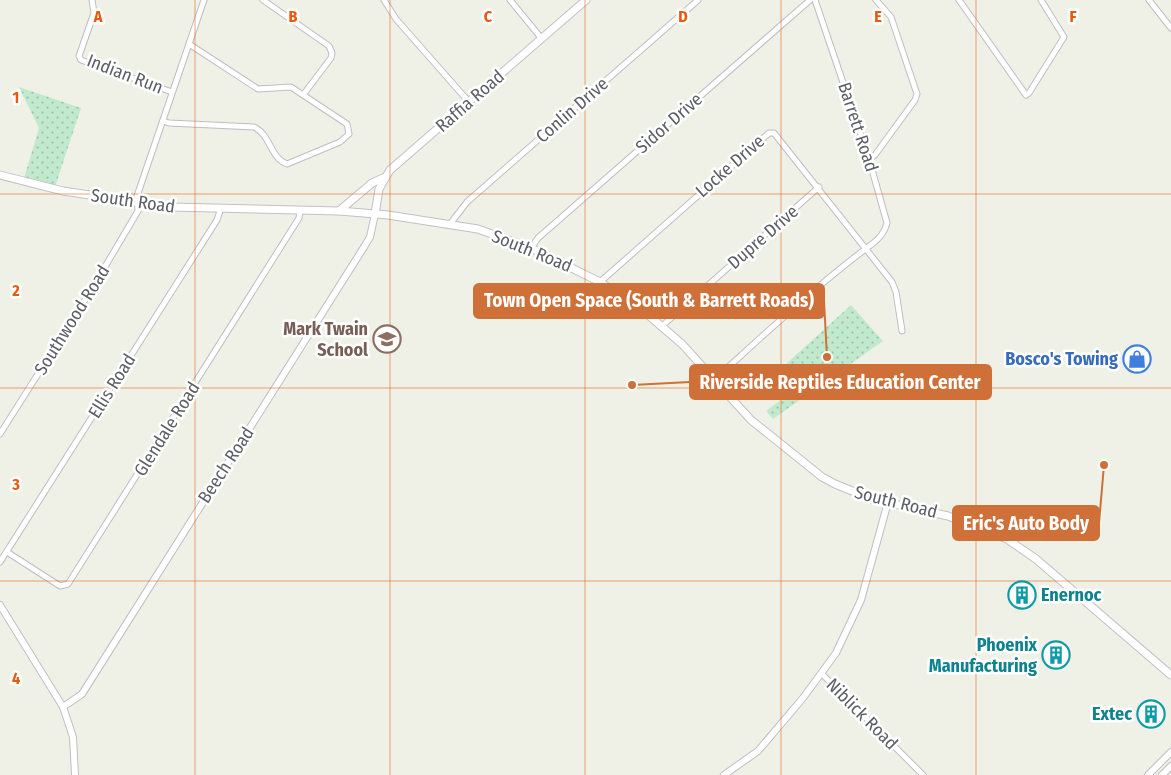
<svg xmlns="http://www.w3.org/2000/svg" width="1171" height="775" font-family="'Fira Sans Condensed',sans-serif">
<defs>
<pattern id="park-dots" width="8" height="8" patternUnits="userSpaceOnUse" patternTransform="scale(1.25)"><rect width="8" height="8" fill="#c1e9cd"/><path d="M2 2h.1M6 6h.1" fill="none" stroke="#a0c0aa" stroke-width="1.8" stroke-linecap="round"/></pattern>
</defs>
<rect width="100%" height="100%" fill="#f0f1e6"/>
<g fill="url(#park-dots)">
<path d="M19,87l62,21 -28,85 -31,-8 17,-57z"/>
<path d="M851,305l32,36 -110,78 -7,-8 25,-19 -16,-18z"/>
</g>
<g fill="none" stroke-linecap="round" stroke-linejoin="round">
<g stroke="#bdbec5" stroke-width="7">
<g id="minor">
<path d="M92,0l2,13 -15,43 2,4 91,32"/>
<path d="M263,0l66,46 3,7 -1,5 -28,37"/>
<path d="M384,0l12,19 73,83"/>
<path d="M510,0l32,39"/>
<path d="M959,0l67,95 3,-2 35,-56 -23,-37"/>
<path d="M1149,0l22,28"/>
<path d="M163,121l6,2 85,4c17,8 16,31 33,37l53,-22 9,-8 -2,-10 -56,-37 -33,2 -69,-45"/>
<path d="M869,159l6,-4 40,-55 2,-6 -26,-77 -15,-17"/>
<path d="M450,224l17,-22 231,-202"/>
<path d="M531,248l7,-10 272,-238"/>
<path d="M600,282l169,-149h5l118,149 4,10 6,39"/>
<path d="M662,326l157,-139"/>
<path d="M715,379c51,-46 102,-94 157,-135 7,-5 13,-13 15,-21l-18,-64 -54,-159"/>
<path d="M0,434l90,-142 48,-81 -1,-15 67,-196"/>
<path d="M7,552l53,34 8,-2 231,-366 1,-7"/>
<path d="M0,562l217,-342 4,-12"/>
<path d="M822,674l101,101"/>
</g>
</g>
<g stroke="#bdbec5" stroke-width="8">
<g id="tertiary">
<path d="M0,605l63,102 10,30 2,38"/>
<path d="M63,707l19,-13 282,-447 6,-10 5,-23"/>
<path d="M724,775l34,-24 45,-53 33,-45 25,-53 27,-98"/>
<path d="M1148,775l23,-23"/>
<path d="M1162,775l9,-9"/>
</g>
</g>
<g stroke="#c0c1c9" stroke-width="9">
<g id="secondary">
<path d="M0,175l63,16 107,16 169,4 49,4 90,14 53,19 69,34 46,31 36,31 69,76 71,57 13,7 37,15 76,17 59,23 29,20 135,116"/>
<path d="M339,211l33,-28 11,-5"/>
<path d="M375,214l4,-25 11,-19 196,-170"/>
</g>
</g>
<use href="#minor" stroke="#fff" stroke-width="5"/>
<use href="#tertiary" stroke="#fff" stroke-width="6"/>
<use href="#secondary" stroke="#fff" stroke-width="7"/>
</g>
<path fill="none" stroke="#e8590c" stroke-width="1" stroke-opacity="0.55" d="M195,0v775M390,0v775M585,0v775M781,0v775M976,0v775M0,194h1171M0,388h1171M0,581h1171"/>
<defs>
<g id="school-ring" transform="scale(1.4375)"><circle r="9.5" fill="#fff" stroke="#8d6e63" stroke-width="1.5"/><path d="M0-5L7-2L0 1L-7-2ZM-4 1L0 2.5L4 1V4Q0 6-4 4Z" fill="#8d6e63"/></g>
<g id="shop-ring" transform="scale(1.4375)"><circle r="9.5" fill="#fff" stroke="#3f7fe0" stroke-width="1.5"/><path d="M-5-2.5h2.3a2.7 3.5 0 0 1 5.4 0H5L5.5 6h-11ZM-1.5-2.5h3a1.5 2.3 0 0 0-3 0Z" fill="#3f7fe0"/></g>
<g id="building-ring" transform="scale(1.4375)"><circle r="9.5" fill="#fff" stroke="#0f9aa8" stroke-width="1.5"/><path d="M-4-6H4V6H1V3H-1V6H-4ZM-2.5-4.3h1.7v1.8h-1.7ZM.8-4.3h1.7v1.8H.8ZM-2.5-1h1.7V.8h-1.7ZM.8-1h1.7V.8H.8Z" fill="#0f9aa8"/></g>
</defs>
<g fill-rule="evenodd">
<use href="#school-ring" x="387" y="339"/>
<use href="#shop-ring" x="1137" y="359"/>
<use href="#building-ring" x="1022" y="595"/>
<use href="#building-ring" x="1056" y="655"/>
<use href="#building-ring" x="1151" y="714"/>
</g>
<g text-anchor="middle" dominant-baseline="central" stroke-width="5" stroke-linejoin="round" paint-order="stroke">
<g font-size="18" fill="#5d5f67" stroke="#fff">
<text transform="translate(125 74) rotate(21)">Indian Run</text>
<text transform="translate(470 101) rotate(-41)">Raffia Road</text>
<text transform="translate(572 110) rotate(-41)">Conlin Drive</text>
<text transform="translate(669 123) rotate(-41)">Sidor Drive</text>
<text transform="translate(858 127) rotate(72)">Barrett Road</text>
<text transform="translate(730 166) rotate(-41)">Locke Drive</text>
<text transform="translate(133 201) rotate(8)">South Road</text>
<text transform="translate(763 237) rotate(-41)">Dupre Drive</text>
<text transform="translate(532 251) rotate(22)">South Road</text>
<text transform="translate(72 320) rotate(-58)">Southwood Road</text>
<text transform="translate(112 386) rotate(-58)">Ellis Road</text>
<text transform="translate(167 429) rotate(-58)">Glendale Road</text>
<text transform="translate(226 465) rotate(-57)">Beech Road</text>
<text transform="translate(896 502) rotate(14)">South Road</text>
<text transform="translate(862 714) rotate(45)">Niblick Road</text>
</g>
<g font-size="18" font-weight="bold" fill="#785e54" stroke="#fff" text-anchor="end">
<text x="368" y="329">Mark Twain<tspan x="368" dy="21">School</tspan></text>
</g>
<g font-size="18" font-weight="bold" fill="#366cbe" stroke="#fff" text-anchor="end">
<text x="1118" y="359">Bosco's Towing</text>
</g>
<g font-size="18" font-weight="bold" fill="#0d838f" stroke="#fff" text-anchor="end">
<text x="1041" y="595" text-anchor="start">Enernoc</text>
<text x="1037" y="645">Phoenix<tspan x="1037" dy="21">Manufacturing</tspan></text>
<text x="1132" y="714">Extec</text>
</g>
</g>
<g font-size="16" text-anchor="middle" font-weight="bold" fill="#e8590c" stroke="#fff" stroke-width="5" stroke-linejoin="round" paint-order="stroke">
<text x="98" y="22">A</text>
<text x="293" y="22">B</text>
<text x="488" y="22">C</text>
<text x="683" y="22">D</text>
<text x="878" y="22">E</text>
<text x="1073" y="22">F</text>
<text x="16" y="103">1</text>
<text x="16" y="296">2</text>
<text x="16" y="490">3</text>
<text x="16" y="684">4</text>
</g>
<path fill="none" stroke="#ce7038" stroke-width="2" d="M827 357L824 301M632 385L690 382M1104 465L1099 523"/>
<g fill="#ce7038" stroke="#fff" stroke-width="2">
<circle cx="827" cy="357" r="5"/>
<circle cx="632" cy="385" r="5"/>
<circle cx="1104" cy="465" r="5"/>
</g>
<g fill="#ce7038" stroke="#ce7038" stroke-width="2">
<rect x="474" y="284" width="350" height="34" rx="5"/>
<rect x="690" y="365" width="301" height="34" rx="5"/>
<rect x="953" y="506" width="146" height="34" rx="5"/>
</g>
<g font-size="19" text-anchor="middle" font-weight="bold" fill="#fff">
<text x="649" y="307">Town Open Space (South &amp; Barrett Roads)</text>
<text x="840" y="389">Riverside Reptiles Education Center</text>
<text x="1026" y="530">Eric's Auto Body</text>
</g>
</svg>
